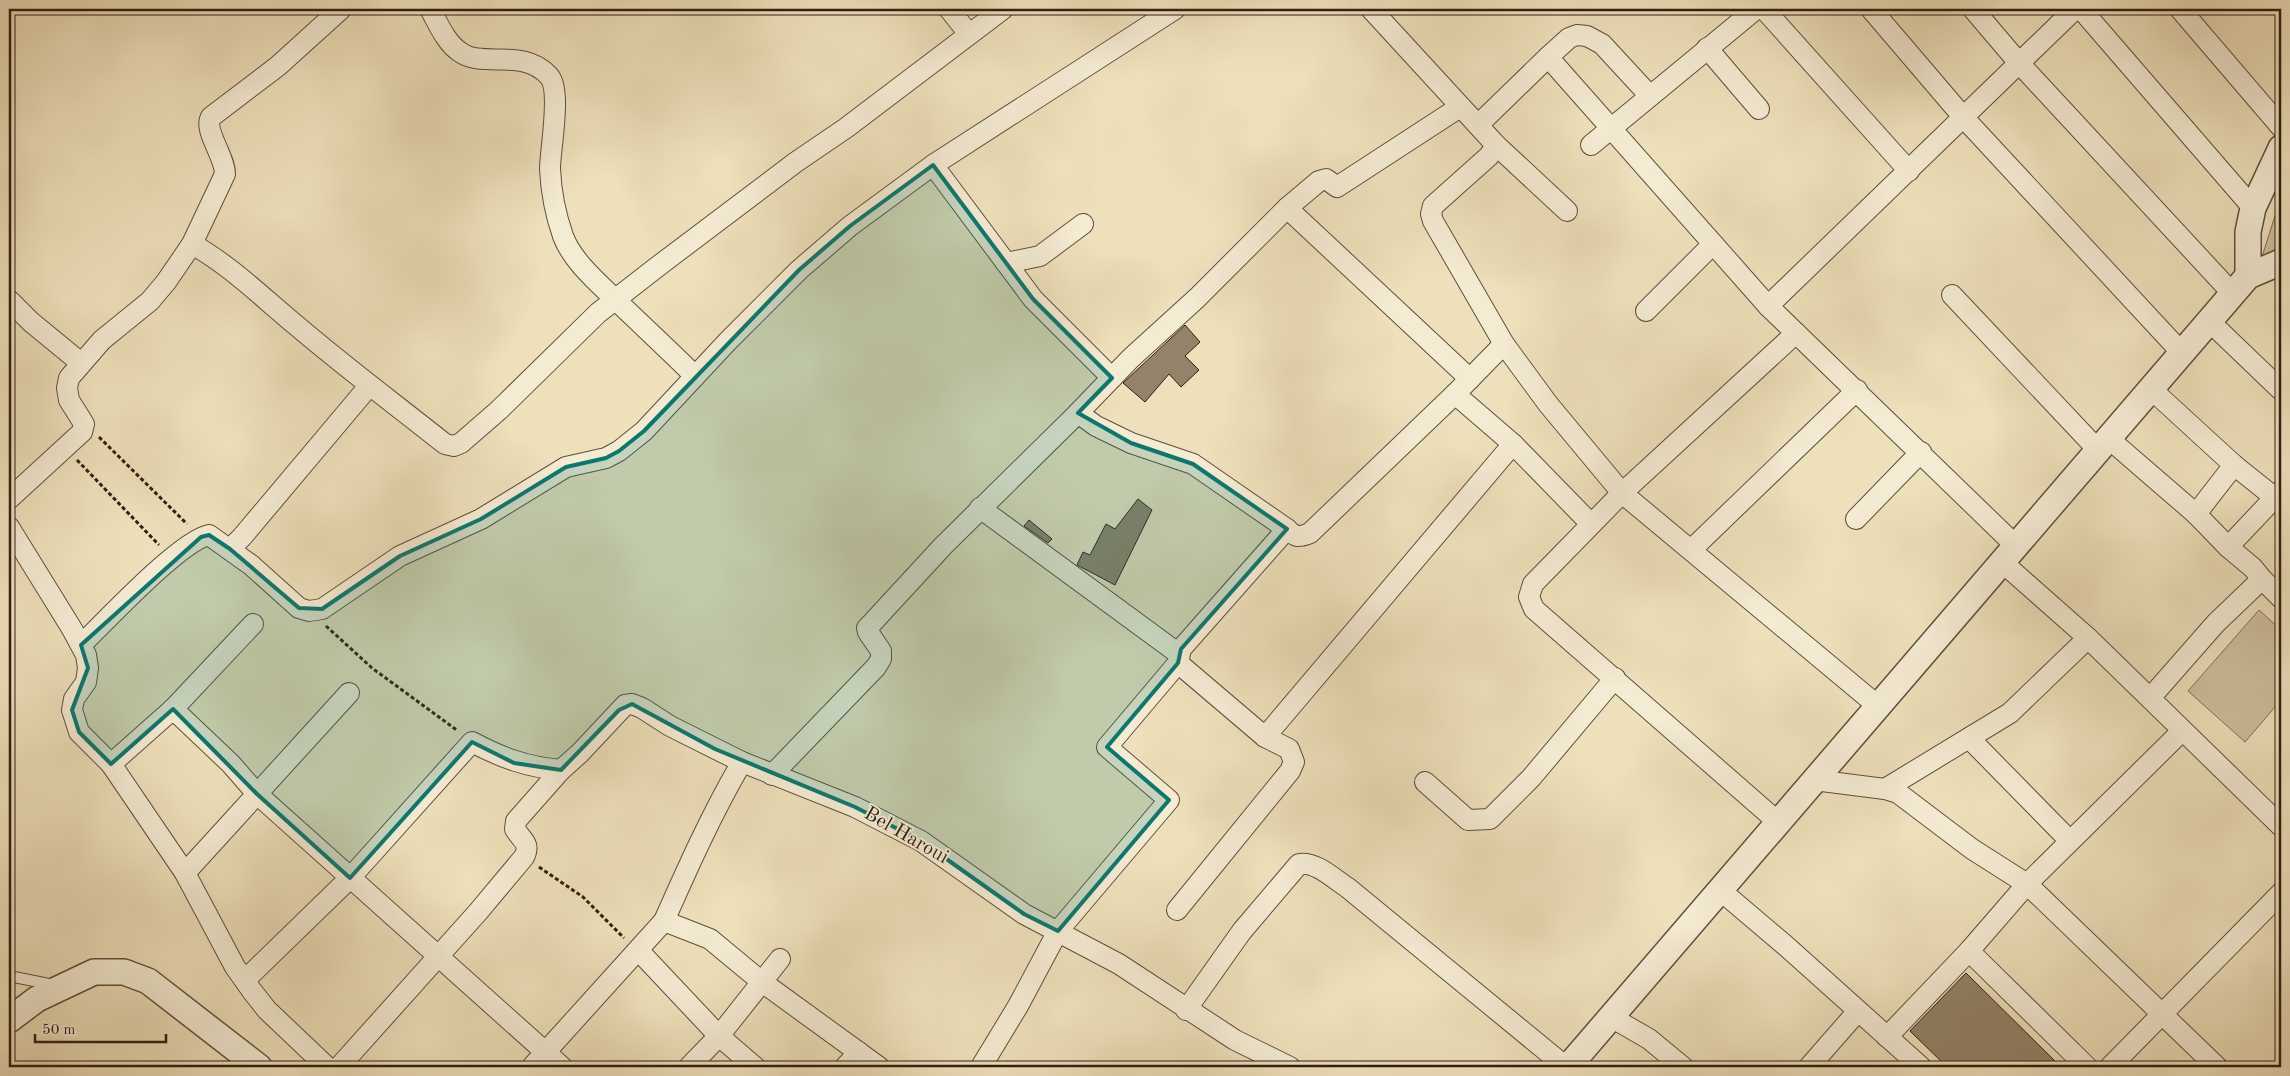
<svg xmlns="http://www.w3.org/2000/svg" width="2290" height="1076" font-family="'Old Standard TT',serif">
<rect width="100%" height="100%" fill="#eee0bb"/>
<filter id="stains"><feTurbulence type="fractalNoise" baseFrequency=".004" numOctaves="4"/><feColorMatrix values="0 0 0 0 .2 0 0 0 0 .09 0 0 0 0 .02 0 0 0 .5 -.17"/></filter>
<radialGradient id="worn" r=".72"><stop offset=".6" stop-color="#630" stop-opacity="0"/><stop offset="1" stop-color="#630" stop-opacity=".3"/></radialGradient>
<g fill="#cebf9e" stroke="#806e58">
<path d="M2281,197v64l-21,2z"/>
<path d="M2259,610l22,20v70l-36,42 -57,-51z"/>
</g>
<g fill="#93836a" stroke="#311e13">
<path d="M1185,325l15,17 -15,14 14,14 -18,17 -12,-13 -24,28 -22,-19z"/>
<path d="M1138,499l14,11 -37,75 -38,-20 6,-13 7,3 16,-31 9,5z"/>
<path d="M1029,520l23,19 -4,4 -24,-17z"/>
<path d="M1966,973l95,94h-114l-37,-36z"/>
</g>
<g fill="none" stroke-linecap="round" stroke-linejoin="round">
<g stroke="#604e3d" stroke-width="12">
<path id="service" d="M9,976l45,9"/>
</g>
<g stroke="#604e3d" stroke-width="22">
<g id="minor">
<path d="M430,9c8,14 16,34 30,43 23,17 62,-5 89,24 13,14 1,73 1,93 1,22 6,47 13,67 10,27 39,50 58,69 25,24 50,47 74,71"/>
<path d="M949,9l20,25"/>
<path d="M1371,9l125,136 -7,11 -56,50 -2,8 2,7 71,123 44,60 74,89 256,213"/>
<path d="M1764,9l145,162"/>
<path d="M1871,9l93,109 218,235"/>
<path d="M1973,9l46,54 214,231"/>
<path d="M2081,9l172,199"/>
<path d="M2180,9l101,118"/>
<path d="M1707,48l52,61"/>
<path d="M1548,57l220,249 248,240"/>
<path d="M1479,124l69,-67 21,-19 8,-3 10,1 15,8 48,52"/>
<path d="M1496,145l71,66"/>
<path d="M1591,145l165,-136"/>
<path d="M933,165l100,134 79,79"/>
<path d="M1287,208l183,171"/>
<path d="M192,244c39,22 71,54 105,82 48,41 99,79 148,118l9,2 7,-3 38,-33 99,-97 59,-46 139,-105 50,-34 157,-119"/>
<path d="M1006,263l34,-7 43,-32"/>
<path d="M1952,295l146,155"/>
<path d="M9,300l22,22 50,41"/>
<path d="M1768,306l307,-297"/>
<path d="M1646,311l67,-67"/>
<path d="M2209,321l72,69"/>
<path d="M2151,389l83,76 40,32"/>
<path d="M1078,413l18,13 35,17 62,21 94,65"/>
<path d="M2108,438l88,76 32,33"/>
<path d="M1513,444l78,80"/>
<path d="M9,499l73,-67 2,-8 -15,-24 -2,-12 2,-10 33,-38 48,-39 16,-19 26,-38 33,-70c0,-18 -22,-44 -14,-57l67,-51 63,-57"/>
<path d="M980,508l199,146"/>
<path d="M2196,514l38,-49"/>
<path d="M1856,519l65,-67"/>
<path d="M9,527l63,102 14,26 2,13 -2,14 -12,17 -2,11 7,22 32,32 74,109 50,94 17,24 15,19 60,57"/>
<path d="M230,549l12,-12 127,-151"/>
<path d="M1692,549l165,-159"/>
<path d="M2002,562l86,76 193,188"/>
<path d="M2262,579l19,19"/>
<path d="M81,645c25,-24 99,-104 128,-110l42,30 48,43 10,3 13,-2 78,-53 81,-37 85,-52 40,-9 13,-7 25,-20 84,-90 71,-71 51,-44 83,-61 242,-156"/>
<path d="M1178,663l3,-14 106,-120c8,8 11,9 23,4l145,-139 49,-50"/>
<path d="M2151,697l65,-74 46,-44 -9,-11 -25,-21 53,-56"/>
<path d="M173,709l58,55 26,30 305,273"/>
<path d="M1969,738l100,102"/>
<path d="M742,762l113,45 66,34 103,73 95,50 116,76 55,27"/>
<path d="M111,764l62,-55 80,-85"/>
<path d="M772,775l104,-108 5,-8v-8l-13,-19 -1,-4 5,-5 71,-77 135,-133 53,-55 66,-60 90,-90 32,-27 7,-2 11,8 123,-80"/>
<path d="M1814,780l71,9 13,4 74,56 55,35 190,183"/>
<path d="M1425,782l43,38 22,-1 41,-41 84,-100"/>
<path d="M1885,789l125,-76 78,-75"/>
<path d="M1778,822l-244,-213 -5,-12 4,-13 89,-91 174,-160"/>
<path d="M185,873l164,-180"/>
<path d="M1720,890l66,56 135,121"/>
<path d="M1177,910l113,-139 4,-9 -5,-13 -24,-12"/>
<path d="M639,951l80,85 36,31"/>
<path d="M1969,951l118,116"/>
<path d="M245,980l105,-102 122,-136c30,16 55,25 89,28l19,-17 45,-48 7,-1 10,4 28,18 72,36c-30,51 -54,105 -78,159"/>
<path d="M1186,1010l56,-79 57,-67c17,-3 35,15 49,24l218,179"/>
<path d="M1611,1017l38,22 34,28"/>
<path d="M1887,1037l82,-86 58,-67 155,-153"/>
<path d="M339,1067l139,-155 46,-55c7,-14 -2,-16 -9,-28l1,-8 45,-51"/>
<path d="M532,1067l132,-146 46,18 52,43 117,85"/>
<path d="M689,1067l30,-31 61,-77"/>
<path d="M845,1067l14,-15"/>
<path d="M981,1067l37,-61 40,-75 111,-131 -62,-53 71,-84 87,74 248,-293 -58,-50"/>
<path d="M1809,1067l49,-56"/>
<path d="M2110,1067l171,-174"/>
</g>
</g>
<g stroke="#604e3d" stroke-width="28">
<g id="tertiary">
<path d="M2248,276v-44l5,-24 28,-60"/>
<path d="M9,1020l28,-21 57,-27h30l24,9 111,86"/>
<path d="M1568,1067l680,-791 33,-14"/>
</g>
</g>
<g stroke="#311e13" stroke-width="3" stroke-dasharray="4 2.5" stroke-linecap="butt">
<path d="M99,437l88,87"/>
<path d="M77,460l82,85"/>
<path d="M326,626l46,42 86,63"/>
<path d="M539,867l44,30 41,41"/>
</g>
<use href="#service" stroke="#f4ebd3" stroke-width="10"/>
<use href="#minor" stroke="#f4ebd3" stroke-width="20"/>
<use href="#tertiary" stroke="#f4ebd3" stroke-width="25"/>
</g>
<path fill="#0f766e" fill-opacity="0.2" stroke="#0f766e" stroke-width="4" stroke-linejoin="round" d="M933,165l100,134 79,79 -34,35 53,30 62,21 94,65 -106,120 -3,14 -71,84 62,53 -111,131 -34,-17 -103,-73 -66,-34 -140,-58 -83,-45 -13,6 -58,60 -47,-7 -42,-21 -122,136 -93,-84 -84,-85 -62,55 -32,-32 -7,-22 16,-42 -7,-23 120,-108 8,-2 21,14 69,59 23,1 78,-53 81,-37 85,-52 40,-9 13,-7 25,-20 155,-161 51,-44z"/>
<g text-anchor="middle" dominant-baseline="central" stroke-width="4" stroke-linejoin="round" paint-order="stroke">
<g font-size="20" fill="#311e13" stroke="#f4ebd3">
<text transform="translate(906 836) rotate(30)">Bel Haroui</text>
</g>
</g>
<rect width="2290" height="1076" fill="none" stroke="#eee0bb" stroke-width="30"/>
<rect x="10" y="10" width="2270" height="1056" fill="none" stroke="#311e13" stroke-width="2.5"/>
<rect x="15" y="15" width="2260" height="1046" fill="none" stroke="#311e13"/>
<path d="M35 1034v8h131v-8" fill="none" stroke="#311e13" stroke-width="2.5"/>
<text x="42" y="1034" font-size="15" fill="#311e13" stroke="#f4ebd3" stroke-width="4" paint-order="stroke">50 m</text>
<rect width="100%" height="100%" filter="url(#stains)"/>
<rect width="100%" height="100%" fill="url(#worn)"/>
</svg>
